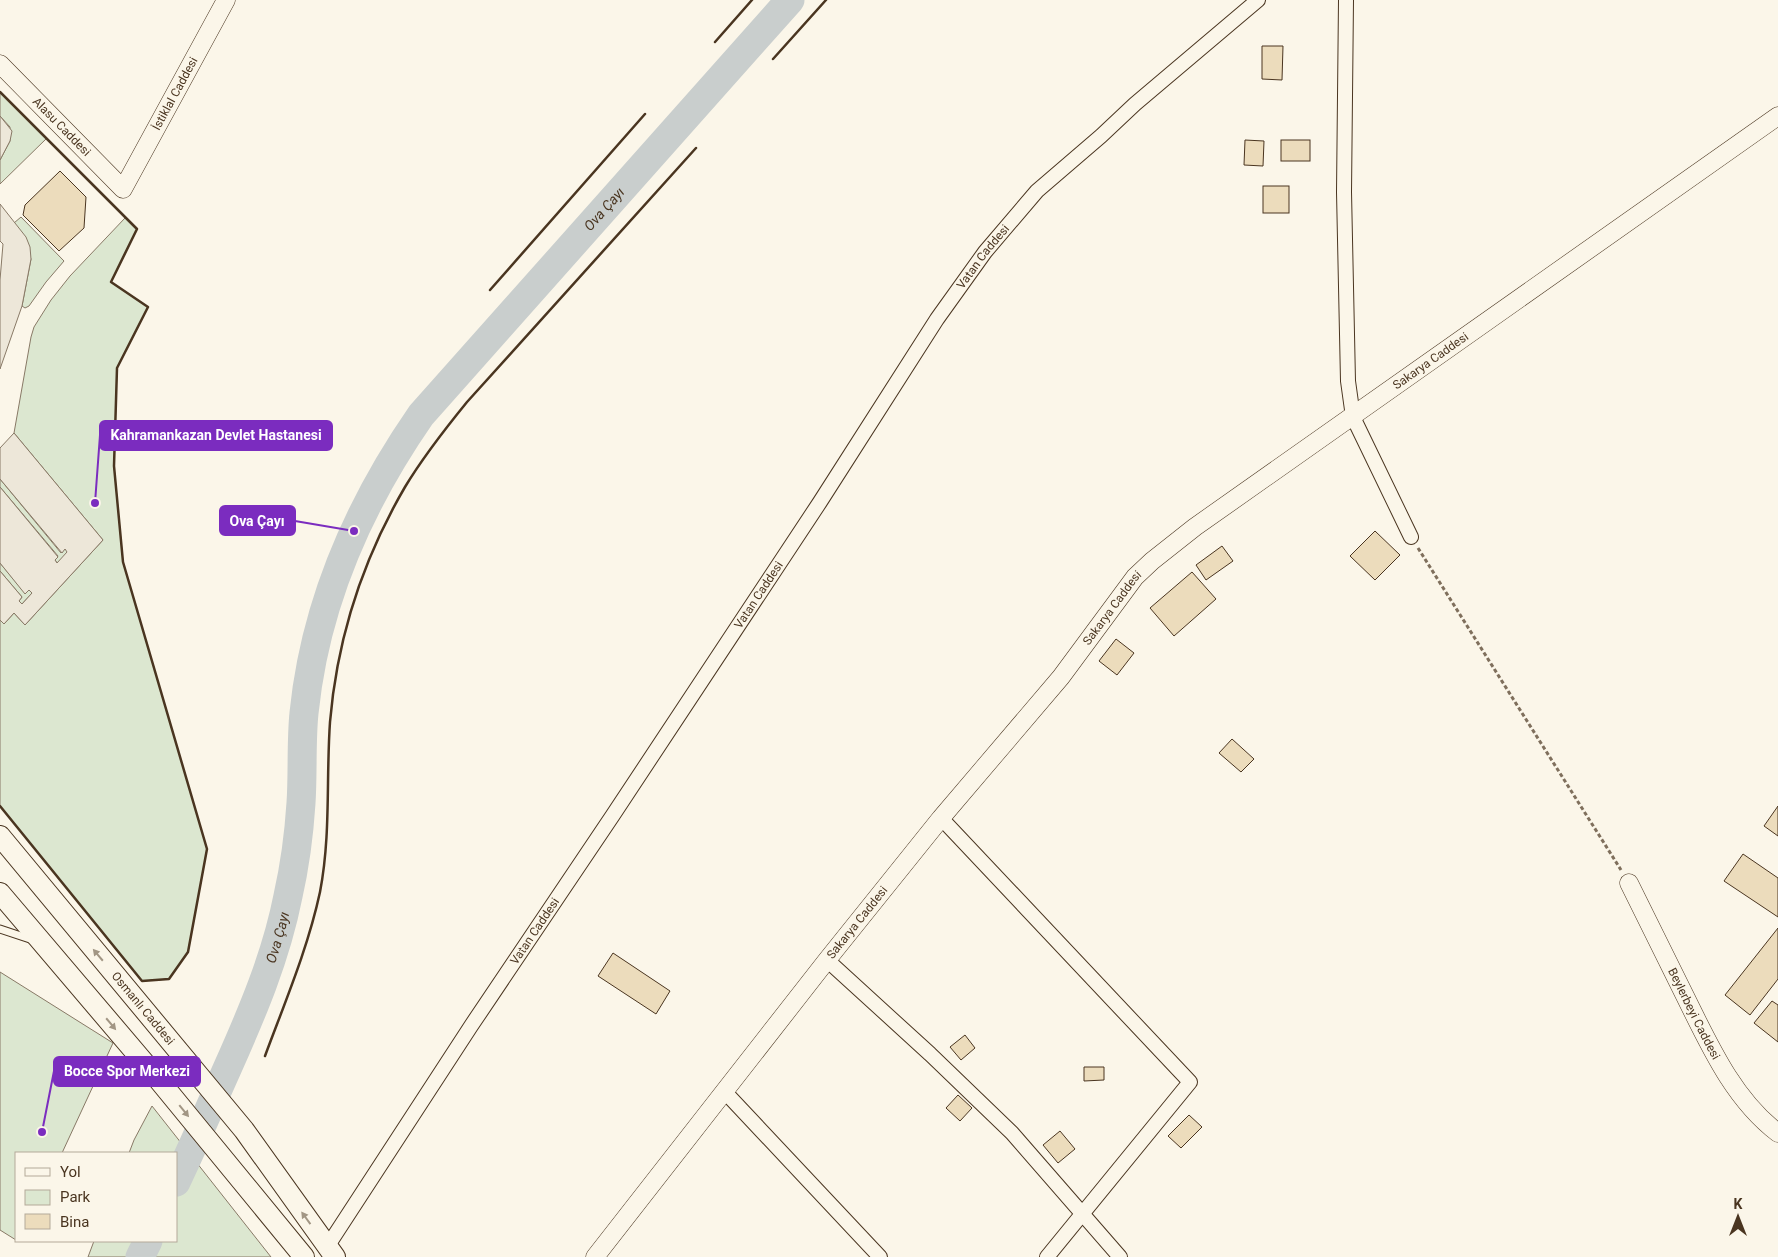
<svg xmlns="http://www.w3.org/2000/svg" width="1778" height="1257" font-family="Roboto,sans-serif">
<rect width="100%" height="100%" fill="#fbf6e9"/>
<g fill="#dce7d0" stroke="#887966">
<path d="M0,92l47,46 -47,46v-24l10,-19v-14l-10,-11z"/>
<path d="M21,217l43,44 -18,21 -17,24 -4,2 -3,-2 9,-47 -17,-36z"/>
<path d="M125,218l12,11 -26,53 37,25 -31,61 -3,98 9,96 84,287 -19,103 -19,27 -27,2 -142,-175v-186l4,4 10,-11 11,12 78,-85 -89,-107 17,-96 3,-10 17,-27 19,-24z"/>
<path d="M0,479l61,74 4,-4 3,3 -10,12 -3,-4 3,-4 -58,-69z"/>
<path d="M0,563l25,30 4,-3 3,3 -10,11 -3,-3 3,-4 -22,-26z"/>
<path d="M0,972l113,71 -51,110h-46v87l-16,-10z"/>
<path d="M152,1106l119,151h-183l6,-16h82v-88h-47l5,-13z"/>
</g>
<g fill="#ede7d9" stroke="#887966">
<path d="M0,116l12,15 -2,10 -10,19z"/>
<path d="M0,204l26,33 4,10 1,12 -9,47 -22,63v-89l3,-36 -3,-3z"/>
<path d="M14,433l89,107 -78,85 -11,-12 -10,11 -4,-4v-49l22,26 -3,4 3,3 10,-11 -3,-3 -4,4 -25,-31v-76l58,70 -3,3 2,3 10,-11 -2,-3 -3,4 -62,-74v-31z"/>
</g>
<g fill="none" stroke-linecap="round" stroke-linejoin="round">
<g stroke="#c9cecd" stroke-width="29">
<path id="s1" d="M176,1182c18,-38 34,-75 51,-113 25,-56 49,-112 61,-173 7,-31 11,-62 13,-93 2,-30 0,-60 3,-90 11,-109 56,-210 117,-298l369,-415"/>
<path d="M140,1257l8,-16"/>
</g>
</g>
<g fill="#ecdcbc" stroke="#4a3520">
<path d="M1262,46h21l-1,34 -20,-1z"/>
<path d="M1245,140l19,1 -1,25 -19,-1z"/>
<rect x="1281" y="140" width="29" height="21"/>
<path d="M60,171l26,26 -2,31 -25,23 -36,-36 2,-10z"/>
<rect x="1263" y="186" width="26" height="27"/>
<path d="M1375,531l25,24 -25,25 -25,-24z"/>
<path d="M1222,546l11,15 -27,19 -10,-15z"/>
<path d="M1192,572l24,27 -42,37 -24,-28z"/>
<path d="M1116,639l18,14 -17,22 -18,-14z"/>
<path d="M1232,739l22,20 -13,13 -22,-19z"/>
<path d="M1778,806v30l-14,-10z"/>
<path d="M1743,854l35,24v39l-54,-36z"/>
<path d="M1778,928v51l-28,36 -25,-20z"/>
<path d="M613,953l57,38 -14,23 -58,-38z"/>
<path d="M1772,1001l6,4v37l-24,-19z"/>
<path d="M965,1035l10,13 -14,12 -11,-13z"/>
<path d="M1084,1067h20v13l-20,1z"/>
<path d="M958,1095l14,13 -12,13 -14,-13z"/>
<path d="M1189,1115l13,12 -21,21 -13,-12z"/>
<path d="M1060,1131l15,18 -17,14 -15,-18z"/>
</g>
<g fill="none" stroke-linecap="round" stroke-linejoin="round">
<g stroke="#4a3520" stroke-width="9">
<path id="service" d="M0,929l33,11"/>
</g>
<g stroke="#4a3520" stroke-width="16">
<g id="minor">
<path d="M1346,0l-2,192 4,189 5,36 58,120"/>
<path d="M941,818l249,264 -143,175"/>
<path d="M827,960l103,94 82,79 108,124"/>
<path d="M725,1092l155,165"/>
<path id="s2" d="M327,1247l144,-221 142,-211 207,-313 117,-183 48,-67 52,-61 64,-55 34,-32 123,-104"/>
</g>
</g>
<g stroke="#4a3520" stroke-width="19">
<g id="tertiary">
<path id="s3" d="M0,64l123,125 103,-189"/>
<path id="s4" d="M1629,883c18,36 36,73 54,109 25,50 49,106 95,141"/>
<path id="s5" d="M595,1257l232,-297 114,-142 120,-141 74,-100 17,-16 43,-34 583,-411"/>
</g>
</g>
<g stroke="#4a3520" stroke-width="22">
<g id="secondary">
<path id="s6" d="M0,836l244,294 91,127"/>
<path d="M0,893l153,180 151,184"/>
</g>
</g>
<path stroke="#7f6f5c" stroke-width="3" stroke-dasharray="4 2.5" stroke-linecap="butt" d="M1418,548l203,322"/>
<use href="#service" stroke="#fbf6e9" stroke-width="7"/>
<use href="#minor" stroke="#fbf6e9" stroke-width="14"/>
<use href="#tertiary" stroke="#fbf6e9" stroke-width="18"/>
<use href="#secondary" stroke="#fbf6e9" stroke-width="20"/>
<g stroke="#4a3520" stroke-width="2.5">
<path d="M715,42l37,-42"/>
<path d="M773,59l53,-59"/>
<path d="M0,92l137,137 -26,53 37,25 -31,61 -3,98 9,96 84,287 -19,103 -19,27 -27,2 -142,-175"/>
<path d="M490,290l155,-176"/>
<path d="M265,1056c20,-54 43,-108 55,-164 11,-57 6,-113 10,-170 7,-83 33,-163 75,-235 18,-30 40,-58 62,-85l229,-254"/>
</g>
</g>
<defs><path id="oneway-solid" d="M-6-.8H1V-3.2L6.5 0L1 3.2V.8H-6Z" transform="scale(1.25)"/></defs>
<g fill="#a29684">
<use href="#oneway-solid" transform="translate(98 955) rotate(-130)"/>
<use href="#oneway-solid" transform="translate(111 1024) rotate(50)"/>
<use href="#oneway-solid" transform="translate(184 1111) rotate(51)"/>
<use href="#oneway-solid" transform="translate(306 1218) rotate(-126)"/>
</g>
<g text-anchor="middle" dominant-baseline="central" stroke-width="4" stroke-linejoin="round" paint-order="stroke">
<g font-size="12" fill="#4a3520" stroke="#fbf6e9">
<text stroke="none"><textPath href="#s3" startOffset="284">İstiklal Caddesi</textPath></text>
<text stroke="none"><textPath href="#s3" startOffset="88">Alasu Caddesi</textPath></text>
<text stroke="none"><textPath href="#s2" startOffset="1188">Vatan Caddesi</textPath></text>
<text stroke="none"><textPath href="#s5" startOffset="1235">Sakarya Caddesi</textPath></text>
<text stroke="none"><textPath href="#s2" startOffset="782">Vatan Caddesi</textPath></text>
<text stroke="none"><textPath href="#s5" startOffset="830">Sakarya Caddesi</textPath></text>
<text stroke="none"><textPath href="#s5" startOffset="425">Sakarya Caddesi</textPath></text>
<text stroke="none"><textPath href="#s2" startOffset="378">Vatan Caddesi</textPath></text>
<text stroke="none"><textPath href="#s6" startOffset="224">Osmanlı Caddesi</textPath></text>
<text stroke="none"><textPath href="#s4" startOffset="146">Beylerbeyi Caddesi</textPath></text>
</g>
<g font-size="14" font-style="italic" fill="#4a3520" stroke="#fbf6e9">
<text stroke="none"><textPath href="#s1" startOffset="1091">Ova Çayı</textPath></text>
<text stroke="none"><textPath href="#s1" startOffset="265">Ova Çayı</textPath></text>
</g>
</g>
<path fill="none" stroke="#7b2cbf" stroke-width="2" d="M95 503L100 435M354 531L295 521M42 1132L54 1071"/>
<g fill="#7b2cbf" stroke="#fbf6e9" stroke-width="2">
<circle cx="95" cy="503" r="5"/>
<circle cx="354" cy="531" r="5"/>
<circle cx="42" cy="1132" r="5"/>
</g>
<g fill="#7b2cbf" stroke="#7b2cbf" stroke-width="2">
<rect x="100" y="421" width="232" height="29" rx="5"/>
<rect x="220" y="506" width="75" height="29" rx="5"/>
<rect x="54" y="1057" width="146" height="29" rx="5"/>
</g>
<g font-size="14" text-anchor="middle" font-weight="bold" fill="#fff">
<text x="216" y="440">Kahramankazan Devlet Hastanesi</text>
<text x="257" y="526">Ova Çayı</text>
<text x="127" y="1076">Bocce Spor Merkezi</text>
</g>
<rect x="15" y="1152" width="162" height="90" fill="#fbf6e9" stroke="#b4a999"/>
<rect x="25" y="1168" width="25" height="8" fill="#fbf6e9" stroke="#b4a999"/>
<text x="60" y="1177" font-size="15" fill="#4a3520">Yol</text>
<rect x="25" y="1190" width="25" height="15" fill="#dce7d0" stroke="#b4a999"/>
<text x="60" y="1202" font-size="15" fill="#4a3520">Park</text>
<rect x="25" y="1214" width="25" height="15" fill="#ecdcbc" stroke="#b4a999"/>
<text x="60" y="1227" font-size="15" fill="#4a3520">Bina</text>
<g transform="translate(1738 1217)" stroke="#fbf6e9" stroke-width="4" paint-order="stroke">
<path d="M0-4L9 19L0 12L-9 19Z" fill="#4a3520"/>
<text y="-8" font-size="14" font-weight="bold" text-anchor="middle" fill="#4a3520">K</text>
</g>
</svg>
